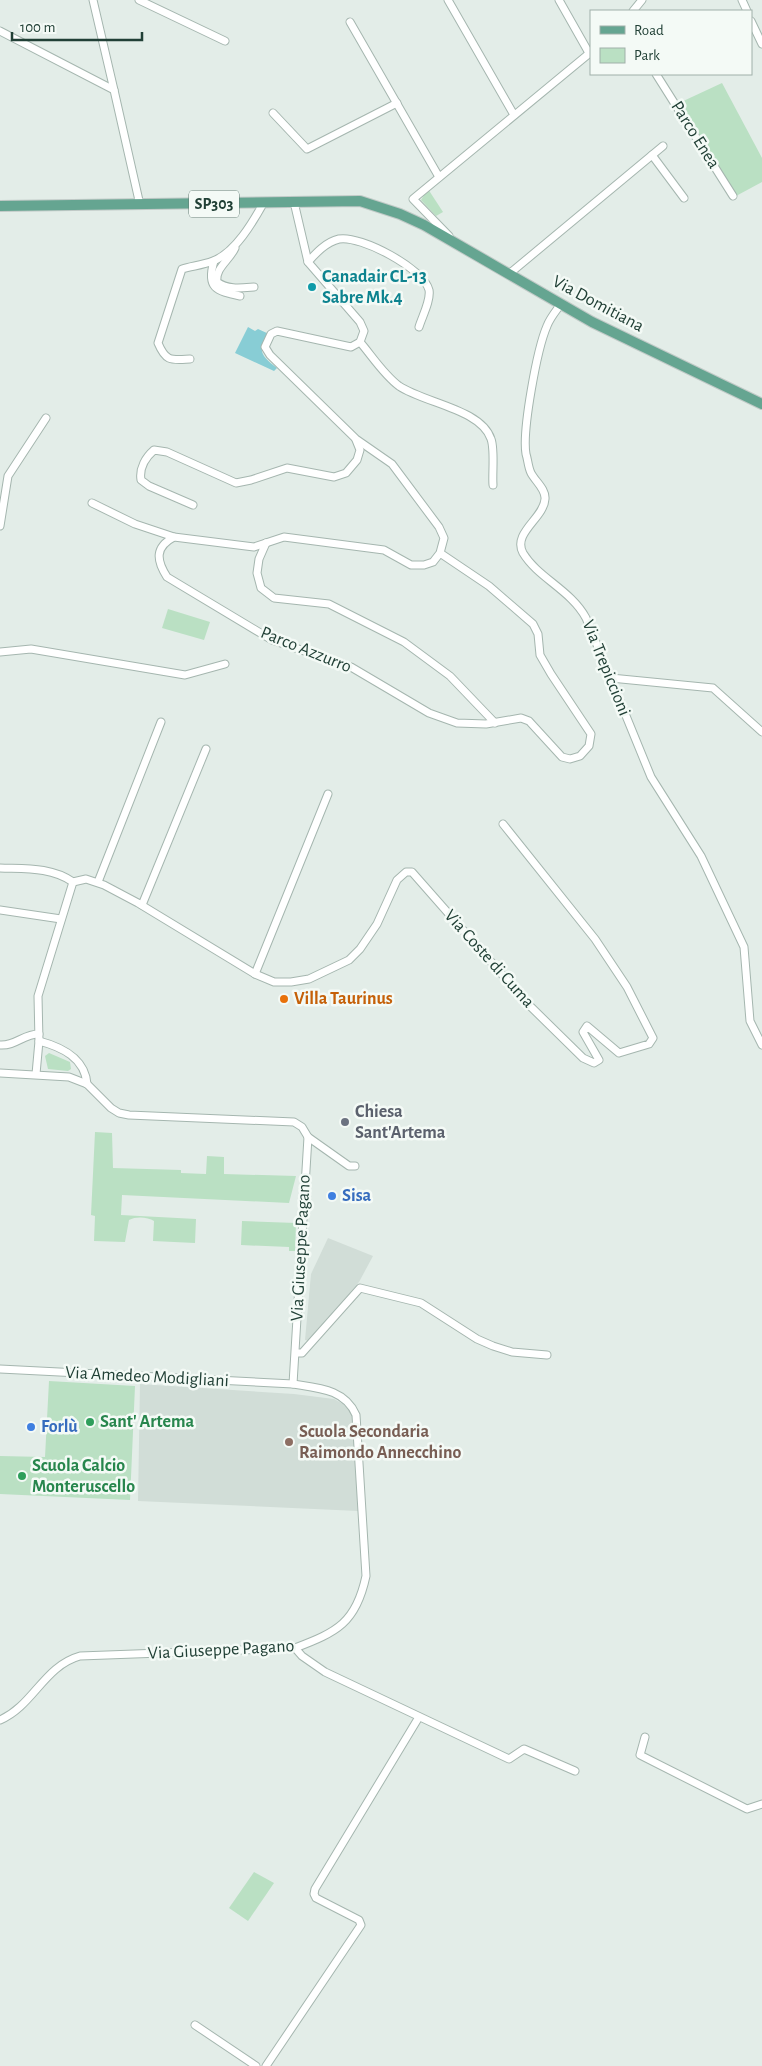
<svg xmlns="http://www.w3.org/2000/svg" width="762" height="2066" font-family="'Alegreya Sans',sans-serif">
<rect width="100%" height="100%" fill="#e3ede8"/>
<g fill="#d1ddd7">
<path d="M328,1238l45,18 -14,26 -50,59 -4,-1 6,-66z"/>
<path d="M140,1384l154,10 40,5 9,5 10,10 5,97 -220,-10z"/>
</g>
<g fill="#bae0c3">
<path d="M722,83l40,75v24l-26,14 -57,-93z"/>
<path d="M428,189l15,23 -7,4 -15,-16z"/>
<path d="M168,609l42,13 -6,18 -42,-12z"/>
<path d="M49,1053l21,9 1,7 -3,2 -20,-2 -3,-13z"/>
<path d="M95,1132l17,1 1,35 68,2v3l25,1 1,-18 17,1v17l72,2 -7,27 -167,-8 -1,20 75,4 -1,24 -42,-2 1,-20c-6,-4 -18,-5 -25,-1l-4,22 -31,-1 1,-25 -4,-1z"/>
<path d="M242,1221l54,2 -1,28h-6v-4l-48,-2z"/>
<path d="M49,1381l86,5 -5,114 -130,-6v-38l45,1z"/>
<path d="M254,1872l20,11 -26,38 -19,-13z"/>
</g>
<path fill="#88cdd5" d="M248,327l7,4 3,-2 11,5c-14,16 -6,23 8,34l-3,3 -39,-18z"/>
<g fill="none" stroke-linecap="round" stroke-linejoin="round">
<g stroke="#a5b6af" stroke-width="9">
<g id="minor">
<path d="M93,0l21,90"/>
<path d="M139,0l86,41"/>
<path d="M448,0l66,115"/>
<path d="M559,0l30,53"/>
<path d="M742,0l5,11"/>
<path d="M633,11l9,-11"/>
<path d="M751,21l11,23"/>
<path d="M350,22l89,155"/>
<path d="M0,31l114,59 26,115"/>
<path d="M656,74l77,122"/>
<path d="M273,113l34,36 90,-46"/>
<path d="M652,155l32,43"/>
<path d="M294,202l14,60 52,60 4,9 -4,11 -9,5 -74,-16 -6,3 -6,13 5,8 86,84 36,25 47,63 5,11 -4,15 -7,9 -9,3h-13l-27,-15 -100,-13 -30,10 -80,-10c-19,10 -18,23 -7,40l105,63 79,27 78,46 28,10 29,1 35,-6 8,3 33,36 8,2 10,-3 9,-10 2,-12 -40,-60 -11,-19 -2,-21 -5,-10 -44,-38 -49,-33"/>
<path d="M449,236l-36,-37 178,-147"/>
<path d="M235,248c-6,13 -20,20 -18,34 11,8 24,6 37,5"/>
<path d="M214,261c-8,27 2,30 26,35"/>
<path d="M308,262c8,-9 18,-20 31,-23 22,-4 85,30 90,51 2,10 -7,27 -10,37"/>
<path d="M509,274l154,-128"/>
<path d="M561,304c-5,7 -11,14 -14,22 -10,23 -25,105 -21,128 2,6 2,13 5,19 4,8 15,16 14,26 -1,19 -33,34 -22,54 15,25 48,37 63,65l65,159 50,79 43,91 6,74 12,24"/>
<path d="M360,342c12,14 24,33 39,44 25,17 82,23 92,53 4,11 1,34 2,46"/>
<path d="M190,359c-19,1 -24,3 -32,-16l24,-74c10,-3 21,-4 31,-8 22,-8 40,-39 51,-59"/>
<path d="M92,503l43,21 39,13"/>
<path d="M193,505l-44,-19 -8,-6c-2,-12 5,-23 13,-30l13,2 69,31 15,-3 36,-12 47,9 12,-4 11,-13 3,-10 -4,-10"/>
<path d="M0,526l8,-50 38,-58"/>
<path d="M266,543l-7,16 -2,14 4,15 13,10 55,6 75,38 46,34 45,47"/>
<path d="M0,652l31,-3 154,26 40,-11"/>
<path d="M611,678l102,10 49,44"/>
<path d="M0,868c26,1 51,-1 73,14l13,-3 18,6 34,18 117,71 19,8h17l18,-3 40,-19 11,-11 17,-25 20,-44 9,-8h6l117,133 54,53 11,5 5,-3 -16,-28 4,-6 32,27 30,-9 4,-6 -26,-51 -32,-48 -92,-115"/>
<path d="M98,882l63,-160"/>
<path d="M142,905l64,-156"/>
<path d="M0,910l61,9"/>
<path d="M255,974l73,-180"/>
<path d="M39,1041c23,6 46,17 48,43"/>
<path d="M0,1045c16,1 23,-11 39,-11"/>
<path d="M0,1073l69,4 18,7 24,24 8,5 10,2 165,7 8,5 6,10 -15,247"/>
<path d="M36,1074l3,-33 -1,-45 35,-114"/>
<path d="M308,1137l41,29h6"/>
<path d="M296,1353h6l58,-65 61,15 56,36 16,7 19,6 35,3"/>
<path d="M0,1369l293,15c25,4 52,5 63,31l10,161c-10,47 -29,56 -71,72l-215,8c-36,10 -47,50 -80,64"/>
<path d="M295,1648l7,8 23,16 184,87 15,-10 51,22"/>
<path d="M645,1737l-5,18 107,54 15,-5"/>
<path d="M195,2025l61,41"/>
<path d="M266,2066l95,-141 -2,-5 -43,-22 -2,-4 1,-5 104,-172"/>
</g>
</g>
<g stroke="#c1cac7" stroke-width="12">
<path id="primary" d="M0,206l360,-5 40,13 24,11 168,97 170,82"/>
</g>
<use href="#minor" stroke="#fff" stroke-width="7"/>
<use href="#primary" stroke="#65a591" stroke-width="10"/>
</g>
<circle fill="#0f9aa8" stroke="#f4faf6" stroke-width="2" cx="312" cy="287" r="5"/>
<circle fill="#e8710a" stroke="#f4faf6" stroke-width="2" cx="284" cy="999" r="5"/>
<circle fill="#6b7280" stroke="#f4faf6" stroke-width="2" cx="345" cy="1122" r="5"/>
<g fill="#3f7fe0" stroke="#f4faf6" stroke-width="2">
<circle cx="332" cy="1196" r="5"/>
<circle cx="31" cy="1427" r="5"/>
</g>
<g fill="#2e9e5b" stroke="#f4faf6" stroke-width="2">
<circle cx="90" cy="1422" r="5"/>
<circle cx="22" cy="1476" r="5"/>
</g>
<circle fill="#8d6e63" stroke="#f4faf6" stroke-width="2" cx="289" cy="1442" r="5"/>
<g text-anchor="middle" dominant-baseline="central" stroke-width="5" stroke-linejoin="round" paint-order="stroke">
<rect fill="#f4faf6" stroke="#607870" stroke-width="1" x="189" y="190.5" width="50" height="27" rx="4"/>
<g font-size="16" font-weight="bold" fill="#214036">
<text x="214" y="204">SP303</text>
</g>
<g font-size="18" fill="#214036" stroke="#f4faf6">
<text transform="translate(695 135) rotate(58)">Parco Enea</text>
<text transform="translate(598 304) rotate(28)">Via Domitiana</text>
<text transform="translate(306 650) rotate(22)">Parco Azzurro</text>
<text transform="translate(606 668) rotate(68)">Via Trepiccioni</text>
<text transform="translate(489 959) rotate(48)">Via Coste di Cuma</text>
<text transform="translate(301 1248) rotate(-87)">Via Giuseppe Pagano</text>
<text transform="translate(147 1377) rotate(3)">Via Amedeo Modigliani</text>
<text transform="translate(221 1650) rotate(-3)">Via Giuseppe Pagano</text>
</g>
<g font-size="18" font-weight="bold" fill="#0d838f" stroke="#f4faf6" text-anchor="start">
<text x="322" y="277">Canadair CL-13<tspan x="322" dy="21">Sabre Mk.4</tspan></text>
</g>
<g font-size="18" font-weight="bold" fill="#c56008" stroke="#f4faf6" text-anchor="start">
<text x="294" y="999">Villa Taurinus</text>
</g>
<g font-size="18" font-weight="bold" fill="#5b616d" stroke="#f4faf6" text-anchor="start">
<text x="355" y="1112">Chiesa<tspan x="355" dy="21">Sant'Artema</tspan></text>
</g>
<g font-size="18" font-weight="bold" fill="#366cbe" stroke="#f4faf6" text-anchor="start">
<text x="342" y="1196">Sisa</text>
<text x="41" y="1427">Forlù</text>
</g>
<g font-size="18" font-weight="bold" fill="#27864d" stroke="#f4faf6" text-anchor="start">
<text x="100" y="1422">Sant' Artema</text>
<text x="32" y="1466">Scuola Calcio<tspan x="32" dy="21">Monteruscello</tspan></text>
</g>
<g font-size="18" font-weight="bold" fill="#785e54" stroke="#f4faf6" text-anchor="start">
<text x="299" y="1432">Scuola Secondaria<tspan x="299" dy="21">Raimondo Annecchino</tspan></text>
</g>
</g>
<rect x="590" y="10" width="162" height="65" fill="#f4faf6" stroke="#a0b0a9"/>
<rect x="600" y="26" width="25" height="8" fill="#65a591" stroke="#a0b0a9"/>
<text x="634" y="35" font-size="15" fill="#214036">Road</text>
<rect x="600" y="48" width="25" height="15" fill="#bae0c3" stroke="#a0b0a9"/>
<text x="634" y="60" font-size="15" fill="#214036">Park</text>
<path d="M12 32v8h130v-8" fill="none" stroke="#214036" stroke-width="2.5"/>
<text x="20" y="32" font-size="15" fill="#214036" stroke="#f4faf6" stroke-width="4" paint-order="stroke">100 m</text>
</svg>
